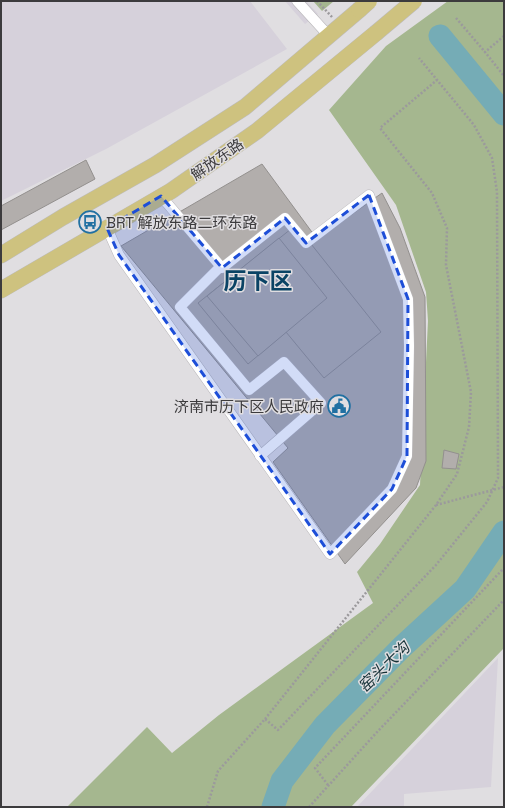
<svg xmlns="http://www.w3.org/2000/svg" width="505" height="808" font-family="'Space Grotesk','Noto Sans SC',sans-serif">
<rect width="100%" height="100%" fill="#e0dee1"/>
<g fill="#d6d1db">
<path d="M1,1h249l37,48 -181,100 -105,52z"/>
<path d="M285,1h21l12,13 -13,10z"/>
<path d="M498,658l-7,129 -87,7v13h-47z"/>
</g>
<g fill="#a5b78f">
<path d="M313,1h21l-12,10z"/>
<path d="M448,1h56v647l-153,159h-284l80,-80 25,26 47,-38 154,-112 -16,-31 23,-28 40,-59 8,-164 -2,-29 -30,-87 -67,-95 57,-64z"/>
</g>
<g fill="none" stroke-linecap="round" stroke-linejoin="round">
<g stroke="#75acb6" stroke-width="23">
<path d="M440,36l64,78"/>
<path d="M273,807l9,-26 43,-56 77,-78 63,-58 39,-57"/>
</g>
</g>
<g fill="#b2aeac" stroke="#93908e">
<path d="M86,160l9,19 -94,51v-24z"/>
<path d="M262,164l55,75 65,-46 18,35 25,69 1,164 -10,27 -71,76 -72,-102 15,-14 -167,-202z"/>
<path d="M296,225l85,107 -57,46 -38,-46 -38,32 -50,-61z"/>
<path d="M279,238l48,60 -69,58 -51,-60z"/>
<path d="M444,450l15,4 -3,15 -14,-1z"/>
</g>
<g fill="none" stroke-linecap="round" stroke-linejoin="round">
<g stroke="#b9b7ba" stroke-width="11">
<g id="minor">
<path d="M297,1l32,35"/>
<path d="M107,228l12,27 211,299 62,-65 15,-33 2,-110 -1,-47 -39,-104 -63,48 -21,-25 -63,50 -61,-72"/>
<path d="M220,267l-40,40 69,83 35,-28 37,41 -61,53"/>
</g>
</g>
<g stroke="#bdbcbd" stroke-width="17">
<g id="primary">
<path d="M1,255l62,-38 92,-52 90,-58 114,-97"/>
<path d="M1,290l170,-99 86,-60 119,-98"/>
</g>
</g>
<g stroke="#9b999c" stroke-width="2.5" stroke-dasharray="2 2" stroke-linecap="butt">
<path d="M317,1l15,16"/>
<path d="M456,18l29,34"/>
<path d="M504,36l-19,16 19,24"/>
<path d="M265,719l171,-214 21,-31 12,-47 2,-35 -25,-127 1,-37 -15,-35 -52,-65 57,-48"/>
<path d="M328,785l-13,-17 189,-200"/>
<path d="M207,807l11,-36 47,-52 13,11 158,-165 51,-63 11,-24 -1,-286 -5,-34 -18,-33 -55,-67"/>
<path d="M309,807l69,-76 126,-131"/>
</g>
<use href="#minor" stroke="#fff" stroke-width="10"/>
<use href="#primary" stroke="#cec27f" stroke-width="16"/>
<g stroke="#bdbcbd" stroke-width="17" stroke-linecap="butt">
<g id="primary-bridge">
<path d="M359,10l10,-9"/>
<path d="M376,33l38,-32"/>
</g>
</g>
<path stroke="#9b999c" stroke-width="2.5" stroke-dasharray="2 2" stroke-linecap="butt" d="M436,505l68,-18"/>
<use href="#primary-bridge" stroke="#cec27f" stroke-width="16"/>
</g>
<path fill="#1d4ed8" fill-opacity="0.2" stroke="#1d4ed8" stroke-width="3" stroke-dasharray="8 5" stroke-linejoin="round" d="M369,195l39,104 -1,157 -15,33 -62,65 -211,-299 -12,-27 54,-32 61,72 63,-50 21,25z"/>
<defs>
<g id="bus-ring" transform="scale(1.15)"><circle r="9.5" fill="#e0dee1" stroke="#2170a2" stroke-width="1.5"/><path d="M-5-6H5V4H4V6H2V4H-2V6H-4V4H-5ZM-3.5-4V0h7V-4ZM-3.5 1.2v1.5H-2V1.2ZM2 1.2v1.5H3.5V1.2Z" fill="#2170a2"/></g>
<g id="civic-ring" transform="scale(1.15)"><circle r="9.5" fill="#e0dee1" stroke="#2170a2" stroke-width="1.5"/><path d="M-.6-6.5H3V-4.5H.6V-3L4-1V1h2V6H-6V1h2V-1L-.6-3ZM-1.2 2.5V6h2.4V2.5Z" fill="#2170a2"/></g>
</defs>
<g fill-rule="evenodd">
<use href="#bus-ring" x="90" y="222"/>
<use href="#civic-ring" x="339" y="406"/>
</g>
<g text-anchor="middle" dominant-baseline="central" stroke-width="3" stroke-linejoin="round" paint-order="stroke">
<g font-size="15" fill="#3c3b3d" stroke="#e0dee1">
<text transform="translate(217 159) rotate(-35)">解放东路</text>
</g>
<g font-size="15" fill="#3c3b3d" stroke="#e0dee1" text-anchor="start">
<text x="106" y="222">BRT 解放东路二环东路</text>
<text x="324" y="406" text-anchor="end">济南市历下区人民政府</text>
</g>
<g font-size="16" font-style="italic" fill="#153137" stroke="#e0dee1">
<text transform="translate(384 667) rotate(-44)">窑头大沟</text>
</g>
<g font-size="23" font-weight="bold" fill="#0a4365" stroke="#e0dee1">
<text x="258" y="281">历下区</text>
</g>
</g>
<rect width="505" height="808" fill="none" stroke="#3c3b3d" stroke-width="4"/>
</svg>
